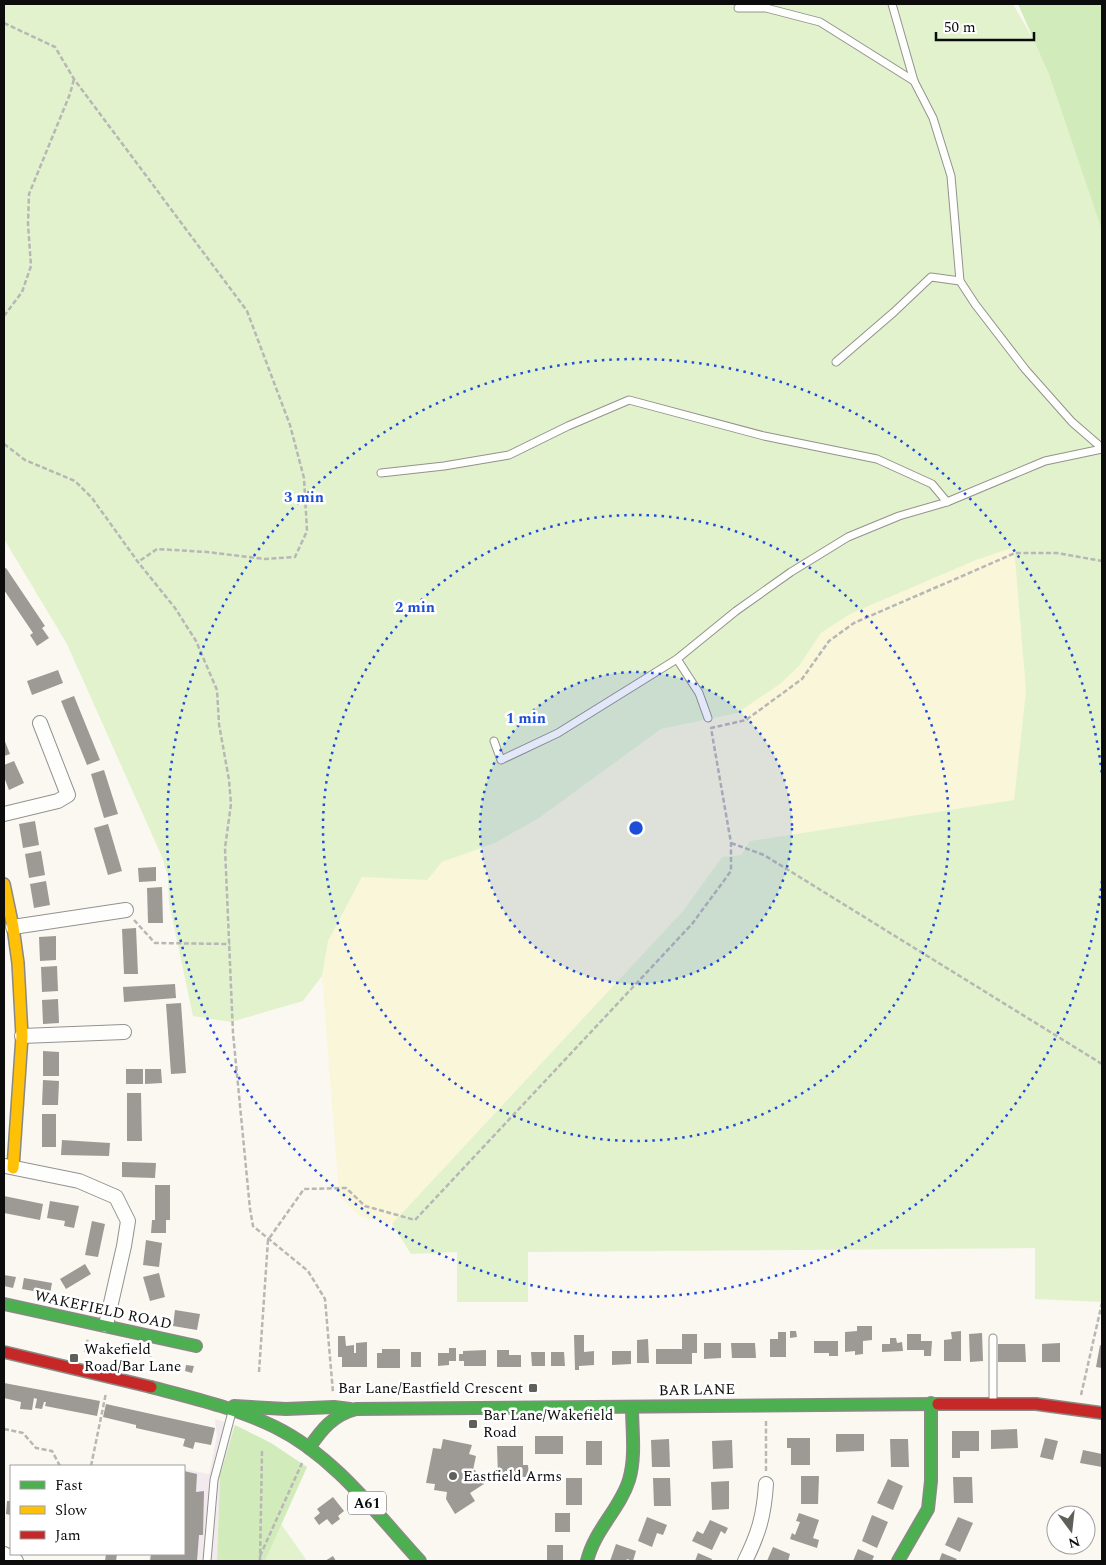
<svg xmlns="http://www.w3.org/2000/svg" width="1106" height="1565" font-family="Spectral,serif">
<rect width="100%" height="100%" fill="#faf8f0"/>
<path fill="#f2eaee" d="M215,1419l20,6 -15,50 -3,86h-68l1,-7h34v-85l25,5 8,-38z"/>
<path fill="#f9f6da" d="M1014,546l12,145 -12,109 -264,41 -9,14 -19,2 -39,54 -291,313 -33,-8 -20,-21 -17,-219 6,-35 34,-64 65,3 15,-18 53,-19 44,-25 122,-89 76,-17 62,-46 22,-33 29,-19 126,-54z"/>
<g fill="#e2f2cd">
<path d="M4,4h1009l35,61 54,159v1078l-67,-3v-51l-507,4v50h-71v-50l-46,2 -19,-30 291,-313 39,-54 19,-2 9,-14 264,-41 12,-109 -12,-144 -38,13 -126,54 -29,19 -22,33 -19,18 -43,29 -76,16 -122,89 -44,25 -53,19 -15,18 -65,-3 -34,64 -6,35 -19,25 -72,21 -38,-6 -24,-113 -1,-26 -6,-20 -95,-213 -63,-105z"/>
<path d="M281,1524l26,37h-42z"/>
</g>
<g fill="#d2ebba">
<path d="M1018,4h84v226l-53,-156z"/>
<path d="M235,1425l36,18 36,24 -42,94h-48l3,-86z"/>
</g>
<g fill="#9d9a96">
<path d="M6,568l39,58 -3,2 7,10 -12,8 -7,-11 3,-2 -29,-43v-21z"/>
<path d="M58,670l5,13 -31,12 -5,-14z"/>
<path d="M74,696l26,64 -13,5 -26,-64z"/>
<path d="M4,739l6,15 -6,2z"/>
<path d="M14,761l10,22 -15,7 -5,-13v-12z"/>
<path d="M104,770l14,44 -14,4 -13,-44z"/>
<path d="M35,821l4,24 -16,3 -4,-24z"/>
<path d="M108,824l14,47 -14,4 -14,-47z"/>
<path d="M41,851l4,24 -16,3 -4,-24z"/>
<path d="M156,867v14l-17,1 -1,-14z"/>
<path d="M46,881l4,24 -16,3 -4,-24z"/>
<path d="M162,887l1,36h-15l-1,-35z"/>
<path d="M136,928l2,46h-14l-2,-45z"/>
<path d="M56,936v24l-16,1 -1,-24z"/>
<path d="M57,966l1,25 -16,1 -1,-25z"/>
<path d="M175,984l1,14 -52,4 -1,-15z"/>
<path d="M58,999l1,24 -16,1 -1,-24z"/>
<path d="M181,1003l5,70 -15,1 -5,-70z"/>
<path d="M43,1051l16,1v24h-16z"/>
<rect x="126" y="1069" width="17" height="15"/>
<path d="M145,1069h16l1,14 -17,1z"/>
<path d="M43,1080l16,1 -1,24h-16z"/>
<path d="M127,1093h14l1,48h-15z"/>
<rect x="42" y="1114" width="14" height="33"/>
<path d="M62,1140l48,3 -1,13 -48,-1z"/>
<path d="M122,1162l34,1 -1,15 -33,-1z"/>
<path d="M155,1185h15v35h-4v13h-15l1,-13h3z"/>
<path d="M4,1196l39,8 -3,16 -36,-7z"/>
<path d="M50,1201l29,5 -5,22 -10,-2 1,-5 -18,-3z"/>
<path d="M92,1221l13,3 -7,33 -13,-2z"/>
<path d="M146,1240l16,3 -3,24 -16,-2z"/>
<path d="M85,1264l6,10 -25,15 -6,-10z"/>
<path d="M159,1273l6,24 -15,4 -7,-24z"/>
<path d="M4,1275l12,2 -3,11 -9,-2z"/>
<path d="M24,1278l28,5 -2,11 -28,-5z"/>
<path d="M175,1310l25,4 -3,16 -24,-4z"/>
<path d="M857,1326h15v14l-9,1v13l-8,1v-4l-10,1v-20l12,-1z"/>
<path d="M790,1331h6l1,6 -7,1z"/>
<path d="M961,1331v30h-17v-21l8,-1 -1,-7z"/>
<path d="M778,1332h8v25h-16v-18h8z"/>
<path d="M982,1333l1,28 -13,1 -1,-28z"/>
<path d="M682,1334h15v19h-5v11h-36v-15h26z"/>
<path d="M907,1334h14v7h11l-1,15h-7v-6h-17z"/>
<path d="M574,1335h10v17l10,-1v14l-15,1v4h-4z"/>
<path d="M338,1336h7l1,10 8,-1v8h2v-10l11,-1v25h-25v-10h-4z"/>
<path d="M890,1338h6l1,5 5,-1 1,9 -21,1v-8h8z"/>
<path d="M648,1339l1,24h-12v-23z"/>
<path d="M814,1341h24v15h-9v-3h-15z"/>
<path d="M704,1343h17v15l-17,1z"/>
<path d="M731,1343h24l1,15h-24z"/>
<path d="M1060,1343v19h-18v-18z"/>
<path d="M998,1344h27l1,18h-28z"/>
<path d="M1100,1345l2,1v22l-6,-1z"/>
<path d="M449,1348h7v13h-7v4l-11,1v-13h11z"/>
<path d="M382,1349h18v19h-23v-15h5z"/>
<path d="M486,1350v16h-22v-5h-5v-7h4v-3z"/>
<path d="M497,1350h12v5h12v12h-24z"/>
<path d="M612,1351h19v13l-19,1z"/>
<rect x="411" y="1352" width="10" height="15"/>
<path d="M531,1352h14v14h-13z"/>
<path d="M551,1352h13l1,14h-14z"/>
<path d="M186,1365l8,1 -2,7 -7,-2z"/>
<path d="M4,1383l96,18 -3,15 -52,-10 1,-4h-2l-2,7 -7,-1 2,-9 -3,-1 -2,12 -12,-1 1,-7 -17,-4z"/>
<path d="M106,1404l109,24 -4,17 -16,-3 -2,7 -10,-3 2,-7 -49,-11v-3l-33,-8z"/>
<path d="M1017,1429l1,19 -27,1v-19z"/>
<path d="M952,1431h27v20h-19v7h-8z"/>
<path d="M836,1434h28v17l-28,1z"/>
<rect x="535" y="1436" width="28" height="18"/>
<path d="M787,1438h23v27h-19v-17h-4z"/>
<path d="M1045,1438l13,3 -5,19 -13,-3z"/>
<path d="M443,1439l29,6 -3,9 7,2 -3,14h2l9,14 -14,9 5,8 -20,13 -9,-15 1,-7 -13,-2 1,-6 -9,-1 7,-35 8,1z"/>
<path d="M669,1439l1,28h-18l-1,-27z"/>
<path d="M890,1439h18l1,28h-18z"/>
<path d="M732,1440l1,28 -20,1 -1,-28z"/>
<rect x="586" y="1441" width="16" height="24"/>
<path d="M497,1446h26v19h5l1,12h-14v-6h-10v5h-7z"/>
<path d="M1083,1450l19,4v13l-22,-4z"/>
<path d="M184,1471l13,3 -1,18 8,-1 -1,44h-4l-2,26h-47l1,-7h33z"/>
<path d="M801,1476h18l-1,28h-17z"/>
<path d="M953,1477h19l1,26h-19z"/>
<rect x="566" y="1478" width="16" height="27"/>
<path d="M653,1478h17l1,28h-17z"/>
<path d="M888,1479l15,7 -10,24 -16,-7z"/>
<path d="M729,1481v28l-17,1 -1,-28z"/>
<path d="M333,1497l11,14 -6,5 2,3 -8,6 -5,-6 -8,6 -5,-7 6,-5 -3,-4z"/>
<path d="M7,1501h4v14l-5,-1z"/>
<rect x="555" y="1513" width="15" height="19"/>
<path d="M799,1513l20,7 -6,18 6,2 -2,8 -27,-9 2,-6 3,2 5,-13 -4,-1z"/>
<path d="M872,1515l16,7 -11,26 -15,-7z"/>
<path d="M647,1517l20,8 -4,10 -6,-2 -5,14 -14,-6z"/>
<path d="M958,1517l15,6 -13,29 -15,-7z"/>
<path d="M710,1520l18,8 -3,6 -4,-3 -9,19 -20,-9 5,-10 6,3z"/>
<path d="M616,1544l20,7 -3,10 -6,-2 -1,2h-16z"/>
<rect x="547" y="1545" width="16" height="16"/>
<path d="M773,1547l17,7 -2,7h-21z"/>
<path d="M858,1549l16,7 -2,5h-19z"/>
<path d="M698,1553l14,6 -1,2h-16z"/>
<path d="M942,1553l15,6 -2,2h-16z"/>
<path d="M106,1554h11l-1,7h-11z"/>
<path d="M333,1556l3,5h-11z"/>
</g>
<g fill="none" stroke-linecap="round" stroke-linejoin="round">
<g stroke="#93928f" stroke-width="9">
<g id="lane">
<path d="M892,4l22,77"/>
<path d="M738,8h28l54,14 94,59 19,37 18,58 9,105 15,23 50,65 47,53 30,26"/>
<path d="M836,362l58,-50 37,-35 29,4"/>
<path d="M381,473l63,-7 65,-11 59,-29 61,-26 135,36 113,23 55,25 15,18"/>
<path d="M677,659l22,34 9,25"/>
<path d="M494,741l7,19 57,-27 119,-74 59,-48 55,-39 57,-35 51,-21 48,-14 98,-41 57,-12"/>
<path d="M993,1402v-64"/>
<path d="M207,1561l7,-81 18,-68"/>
</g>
</g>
<g stroke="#93928f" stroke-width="16">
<g id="street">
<path d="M4,814l54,-13 10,-6 -28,-72"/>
<path d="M13,927l113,-17"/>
<path d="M22,1036l102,-4"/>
<path d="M5,1166l74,15 37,16 12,24 -4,25 -18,79"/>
<path d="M4,1554l12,7"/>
<path d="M745,1561c14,-28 19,-46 21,-77"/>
</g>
</g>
<g stroke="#8a8985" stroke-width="14">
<g id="fast">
<path d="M4,1304l192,42"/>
<path d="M151,1387c42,11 85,21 124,40 59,29 101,86 145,134"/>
<path d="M234,1406l52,3 48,-2 16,2"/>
<path d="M309,1448c13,-19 24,-33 47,-39l582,-5"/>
<path d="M587,1561c8,-32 33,-52 42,-81 7,-23 3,-50 3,-73"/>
<path d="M898,1561l30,-52 3,-28v-78"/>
</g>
</g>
<g stroke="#8a8985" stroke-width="14">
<path id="slow" d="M4,884l9,43 5,36 4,73 -9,132"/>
</g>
<g stroke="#8a8985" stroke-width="14">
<g id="jam">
<path d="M4,1352l147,35"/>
<path d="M938,1404h98l66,9"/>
</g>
</g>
<g stroke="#b7b7b5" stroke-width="2.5" stroke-dasharray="5 2.5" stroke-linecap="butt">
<path d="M4,23l51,24 19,32 173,232 43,114 14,53 3,53 -12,26 -30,2 -58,-7 -50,-3 -19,13"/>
<path d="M4,316l18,-24 9,-26 -3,-42 1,-30 41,-100 4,-15"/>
<path d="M4,444l21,16 50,21 17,17 46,64 37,46 21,33 21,49 2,34 10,56 2,24 -6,44 8,185 17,176 3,17 55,45 17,28 8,94"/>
<path d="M731,843l33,12 338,209"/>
<path d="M134,920l21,23 75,1"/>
<path d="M85,1352l3,-14"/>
<path d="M150,1352l2,16"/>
<path d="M259,1372l9,-132 36,-51 42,-1 19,18 50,14 277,-296 39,-53v-28l-20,-115 35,-8 56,-41 27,-38 25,-18 161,-70h42l45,8"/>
<path d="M1081,1395l21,-92"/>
<path d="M766,1421v52"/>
<path d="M4,1429l19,4 13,15 16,3 8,15"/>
<path d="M91,1466l15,-73"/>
<path d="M260,1556l42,-93"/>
<path d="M260,1561l2,-110"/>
</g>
<use href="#lane" stroke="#fefefd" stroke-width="7"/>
<use href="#street" stroke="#fefefd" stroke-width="14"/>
<use href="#fast" stroke="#4caf50" stroke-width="11"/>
<use href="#slow" stroke="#ffc107" stroke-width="11"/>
<use href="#jam" stroke="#c62828" stroke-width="11"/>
</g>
<circle cx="636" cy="828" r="156" fill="#1d4ed8" fill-opacity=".12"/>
<g fill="none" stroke="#1d4ed8" stroke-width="2.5" stroke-dasharray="2.5 5">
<circle cx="636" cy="828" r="156"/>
<circle cx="636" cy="828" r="313"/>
<path d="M1102 881A469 469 0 1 1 1102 775"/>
</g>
<g fill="#5f5f5c" stroke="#fff" stroke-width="2">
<rect x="69" y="1353" width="10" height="10" rx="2.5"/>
<rect x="528" y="1383" width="10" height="10" rx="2.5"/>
<rect x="468" y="1419" width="10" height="10" rx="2.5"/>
<circle cx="453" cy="1476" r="5"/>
</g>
<g text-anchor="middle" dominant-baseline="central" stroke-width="5" stroke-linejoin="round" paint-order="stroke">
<rect fill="#fff" stroke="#555" stroke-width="1" x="348" y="1491.5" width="38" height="23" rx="4"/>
<g font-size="14" font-weight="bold" fill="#0c0c0c">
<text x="367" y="1503">A61</text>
</g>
<g font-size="15" fill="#0c0c0c" stroke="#fff">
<text transform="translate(103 1310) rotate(12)">WAKEFIELD ROAD</text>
<text transform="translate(697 1390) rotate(-1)">BAR LANE</text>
</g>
<g font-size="15" fill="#0c0c0c" stroke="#fff" text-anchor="start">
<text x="84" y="1349">Wakefield<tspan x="84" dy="17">Road/Bar Lane</tspan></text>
<text x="523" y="1388" text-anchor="end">Bar Lane/Eastfield Crescent</text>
<text x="483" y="1415">Bar Lane/Wakefield<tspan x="483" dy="17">Road</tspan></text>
<text x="463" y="1476">Eastfield Arms</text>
</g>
</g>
<circle cx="636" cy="828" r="8" fill="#1d4ed8" stroke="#fff" stroke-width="2.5"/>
<g font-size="15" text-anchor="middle" font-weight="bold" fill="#1d4ed8" stroke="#fff" stroke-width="5" stroke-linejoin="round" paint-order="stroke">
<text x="304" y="502">3 min</text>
<text x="415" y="612">2 min</text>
<text x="526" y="723">1 min</text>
</g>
<rect width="1106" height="1565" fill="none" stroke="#0c0c0c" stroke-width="10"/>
<rect x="10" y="1465" width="175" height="90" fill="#ffffff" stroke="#9e9e9e"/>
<rect x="20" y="1481" width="25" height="8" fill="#4caf50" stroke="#9e9e9e"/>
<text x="55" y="1490" font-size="15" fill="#0c0c0c">Fast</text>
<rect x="20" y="1506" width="25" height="8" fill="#ffc107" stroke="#9e9e9e"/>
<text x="55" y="1515" font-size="15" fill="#0c0c0c">Slow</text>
<rect x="20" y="1531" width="25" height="8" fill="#c62828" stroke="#9e9e9e"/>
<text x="55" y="1540" font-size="15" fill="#0c0c0c">Jam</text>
<g transform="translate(1071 1530) rotate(165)"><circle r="24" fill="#ffffff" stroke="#9e9e9e"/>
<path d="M0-4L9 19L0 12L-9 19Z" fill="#5f5f5c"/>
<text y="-8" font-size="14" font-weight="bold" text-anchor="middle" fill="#0c0c0c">N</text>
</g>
<path d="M936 32v8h98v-8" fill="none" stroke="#0c0c0c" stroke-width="2.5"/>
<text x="944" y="32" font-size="15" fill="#0c0c0c" stroke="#ffffff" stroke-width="4" paint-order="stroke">50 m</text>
</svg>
